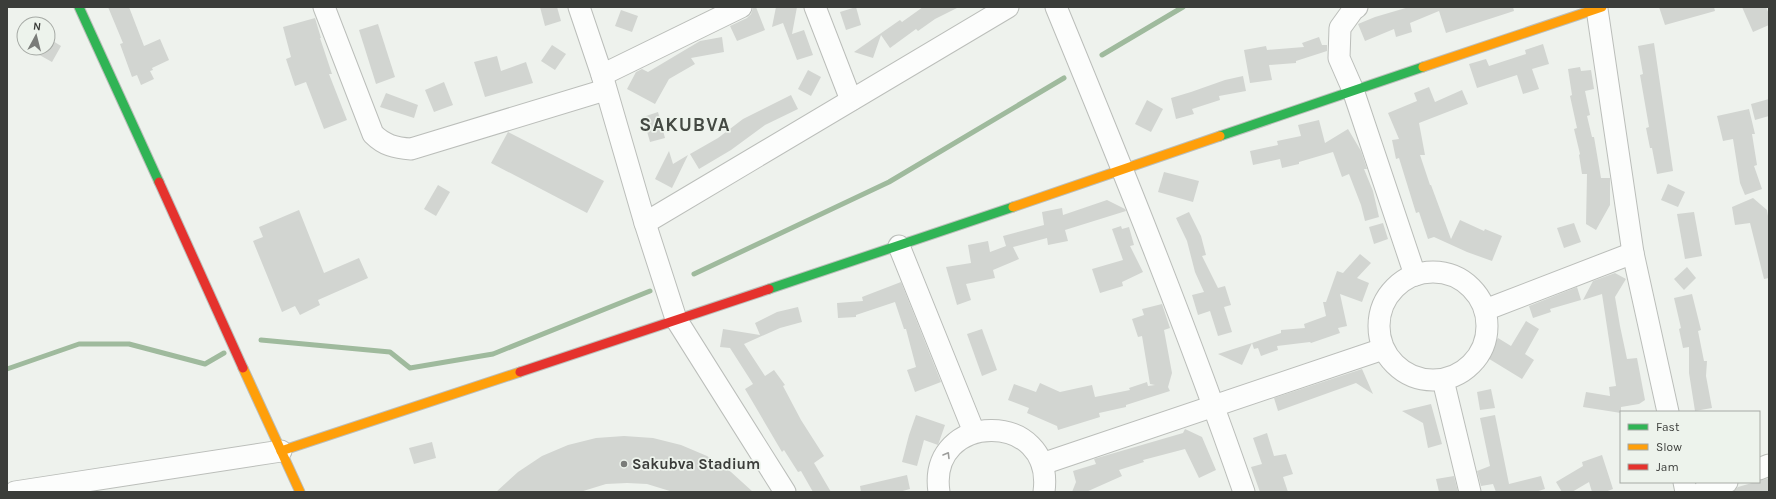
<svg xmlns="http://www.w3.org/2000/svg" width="1776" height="499" font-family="Karla,sans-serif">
<rect width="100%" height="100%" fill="#eef2ed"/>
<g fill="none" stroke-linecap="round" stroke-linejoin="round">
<g stroke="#9fba9d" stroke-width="5">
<path d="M1102,55l81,-48"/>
<path d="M694,274l195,-92 175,-104"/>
<path d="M261,340l129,12 20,16 83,-14 157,-63"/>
<path d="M7,369l72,-25h50l76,20 19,-11"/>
</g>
</g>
<g fill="#d2d5d1">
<path d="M108,7h21l15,39 16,-7 9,21 -17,8 1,2 -3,1 4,8 -13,6 -4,-10 -5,2 -12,-33 3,-1z"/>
<path d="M540,7h17l4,14 -16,5z"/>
<path d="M756,7l9,23 -28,11 -7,-15 17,-8 4,-4 2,-6z"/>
<path d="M776,7h21l-5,27 12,-4 9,25 -16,5 -14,-37 -11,4z"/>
<path d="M856,7l5,18 -15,5 -6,-18z"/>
<path d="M923,7h36l-24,12 -17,12 -2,-2 -26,19 -9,-13 -8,23 -19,-6 46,-32 2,2z"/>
<path d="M1409,7h104l1,4 -68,22 -7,-22 -29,12 2,9 -16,5 -2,-8 -29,12 -7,-17 17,-7z"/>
<path d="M1659,7h55l1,4 -50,14z"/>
<path d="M1742,7h24l3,7v11l-16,7z"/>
<path d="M621,10l17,6 -6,16 -17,-6z"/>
<path d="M315,18l6,20h-1l12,36h-3l18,46 -23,9 -18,-47 -11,4 -9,-27 5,-2 -8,-30z"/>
<path d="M378,24l17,53 -19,7 -17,-54z"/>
<path d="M722,37l2,15 -33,6 4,6 -26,15 -14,25 -28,-15 9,-17 6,-3 6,3 52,-31z"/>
<path d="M1319,37l3,8h5v6l-31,10v2l-27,2 3,15 -22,3 -6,-33 22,-4 1,4 37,-3 -2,-4z"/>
<path d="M48,38l13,8 -9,16 -25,-14h21z"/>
<path d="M1654,43l19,128 -16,3 -5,-26h-2l-4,-20 3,-1 -9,-52 3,-1 -5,-28z"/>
<path d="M1543,44l6,20 -17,5 7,20 -16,5 -6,-19 -40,13 -8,-24 17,-5 3,7 37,-12 -1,-4z"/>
<path d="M552,45l14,9 -11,16 -14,-9z"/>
<path d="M497,56l4,15 25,-9 7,21 -48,14 -11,-35z"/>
<path d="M1580,67l1,4 10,-1 3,19 -9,2 5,24 -3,1 5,21h2l7,41h9v27l-14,25 -10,-6 1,-50h-5l-3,-19 1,-1 -6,-25 3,-1 -7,-32 2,-1 -4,-26z"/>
<path d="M808,70l13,7 -10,19 -13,-7z"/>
<path d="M1243,76l3,15 -27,5 1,4 -28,9 2,5 -18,5 -5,-21 20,-6 34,-12z"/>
<path d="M444,82l9,23 -19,7 -9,-22z"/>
<path d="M1429,87l6,15 27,-12 6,14 -49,19 6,32h-5l10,30h1l20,54 9,-19 24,11 1,-2 17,7 -10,25 -25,-9 -33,-15 -6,2 -9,-27 -3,1 -17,-55 -3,1 -4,-19 7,-1 -11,-26 29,-12 -3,-8z"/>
<path d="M386,93l32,12 -4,13 -34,-11z"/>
<path d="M791,95l7,14 -33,16 -34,25 -32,19 -9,-15 28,-16 25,-19z"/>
<path d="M1769,99v17l-14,4 -4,-16z"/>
<path d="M1147,100l16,9 -12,23 -16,-8z"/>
<path d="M1749,109l6,25h-3l5,31 -3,1 8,23 -17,6 -5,-12 -7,-44 -10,2 -6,-25z"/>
<path d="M658,112l7,26 -15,4 -7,-25z"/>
<path d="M1319,120l6,23 23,-14 13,22 6,18h-3l9,22 6,26 -14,4 -4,-16 -12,-31 -7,3 -9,-25 -34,10v2l-17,4 -2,-9 -27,6 -3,-14 28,-6 -1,-4 24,-5 -3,-11z"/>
<path d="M508,132l96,49 -17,32 -96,-50z"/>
<path d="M669,151l4,13 15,-9 -16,33 -17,-9z"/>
<path d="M1164,172l35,9 -6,21 -35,-10z"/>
<path d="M1668,184l17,8 -7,15 -17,-7z"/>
<path d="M438,185l12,7 -14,24 -12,-7z"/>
<path d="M1753,198l14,12 2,12v56l-5,1 -14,-56 -15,2 -3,-18z"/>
<path d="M1107,200l18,9 1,2 -61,19 3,11 -20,4 -1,-7 -34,9 6,12 -26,11 2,8 -29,6 5,16 -14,5 -11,-38 25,-4 -3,-18 20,-4 2,11 16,-6 -3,-10 41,-11 -2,-13 20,-4 1,7z"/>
<path d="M299,210l25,63 35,-15 9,20 -50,22 2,5 -20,10 -5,-9 -13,6 -29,-71 10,-4 -4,-10z"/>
<path d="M1189,212l12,24 5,19 -4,1 16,32 7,-2 6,19 -7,2 8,25 -14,4 -8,-25 -12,4 -6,-20 12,-3 -9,-20 -8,-31 -11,-23z"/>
<path d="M1694,212l8,44 -17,3 -8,-45z"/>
<path d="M1383,223l5,16 -14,5 -5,-17z"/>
<path d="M1574,223l7,19 -17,6 -7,-20z"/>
<path d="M1121,226l1,3 7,-2 5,18 -4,1 13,26 -21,10 1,4 -23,7 -8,-24 31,-9 -11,-31z"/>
<path d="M1360,254l11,9 -14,15 12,5 -7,19 -22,-8 7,32 -9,2 2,5 -29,10 -1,-1 -33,4 1,4 -17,6 -3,-8 -4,1 -2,-6 29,-10v-3l24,-2 -1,-4 22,-8 -3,-14h3l11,-31 6,2z"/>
<path d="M1687,267l9,11 -12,12 -10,-11z"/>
<path d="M1615,273l11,6 -11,18 5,29 7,33 10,-1 8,42 -6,4 -18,3v6l-38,-6 3,-15 24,4 -1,-9 7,-1 -14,-92 -19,6 10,-19z"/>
<path d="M901,282l40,100 -26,10 -8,-22 9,-3 -10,-38h-2l-9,-27 -39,13v2l-18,1 -1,-15 26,-2 -1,-4z"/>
<path d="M1577,287l4,13 -31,9 1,3 -18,6 -4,-12z"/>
<path d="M1692,294l9,36 -3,1 6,30h3l-1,15 6,32 -17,3 -6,-38v-26l-6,1 -4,-19 2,-1 -7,-30z"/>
<path d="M1162,304l8,24 -6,2 8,43 -4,14 2,4 -44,14v2l-27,6 1,4 -42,13 -1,-4 -30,-13 2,-5 -21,-8 6,-16 22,8 4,-9 20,9 32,-7 3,12 35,-7 -1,-2 18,-6 1,4 7,-1 -5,-1 -8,-48 -4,1 -6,-18 12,-4 -2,-6z"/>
<path d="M798,307l4,15 -22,6 -36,16 21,32 9,-6 11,15 -2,1 18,34 23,36 -10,7 17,29h-18l-12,-21 -3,1 -14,-22 -2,2 -37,-63 8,-5 -23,-36 -10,-1 3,-18 37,6 -5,-12 22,-11z"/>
<path d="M1526,321l13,8 -14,25 9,6 -12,19 -36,-22 12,-19 13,8z"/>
<path d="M982,329l15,41 -15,6 -15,-42z"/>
<path d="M1252,343l-10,22 -24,-11z"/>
<path d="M1362,369l11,25 -17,-11 -78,28 -4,-13z"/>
<path d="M1491,389l4,19 -15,2 -3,-18z"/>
<path d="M1431,404l11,40 -14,4 -5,-25 -21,-12z"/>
<path d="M916,415l29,10 -7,20 -14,-5 -7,26 -15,-4 7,-27z"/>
<path d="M1495,415l14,69 32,-8 4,13 -10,3h-39l-3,-8 -12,2 -4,-15 13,-5 -10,-48z"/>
<path d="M1185,429l17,8 14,33 -17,8 -14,-29 -42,11 1,2 -25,8 3,6 -36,16h-14l4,-10 -3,-11 23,-7 -2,-5 3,-1 86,-25z"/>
<path d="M1267,433l7,23 12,-2 7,20 -10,3 5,15h-28l-9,-25 11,-3 -9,-26z"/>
<path d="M624,436l29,2 28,7 26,11 24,16 22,20h-80l-26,-8 -20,-1 -21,1 -26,8h-84l22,-20 24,-16 26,-11 28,-7z"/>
<path d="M432,442l4,16 -22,6 -5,-16z"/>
<path d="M1602,455l11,34 -8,3h-13l-3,-10 -17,10h-10l-6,-10 27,-16 -1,-4z"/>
<path d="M907,475l3,14 -11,3h-38l-1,-6z"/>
<path d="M1454,476l4,16h-19l-3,-13z"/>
<path d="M1769,478v14h-36l5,-5z"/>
</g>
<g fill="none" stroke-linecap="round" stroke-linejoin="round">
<g stroke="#bbbeba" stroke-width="23">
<g id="street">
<path d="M324,7l49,127c11,11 22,14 38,15l194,-59"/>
<path d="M579,7l23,68 43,148 31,96 109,173"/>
<path d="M815,7l36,93"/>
<path d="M1056,7c66,160 131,321 188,485"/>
<path d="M1357,7l-4,3 -13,18 -1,30 14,32 62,185"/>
<path d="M1597,9l36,244 35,159"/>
<path d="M602,75l139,-68"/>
<path d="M645,223l363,-216"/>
<path d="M899,246l75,186"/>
<circle cx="1433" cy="326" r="54"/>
<path d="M1485,310l148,-57"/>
<path d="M1443,380l27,112"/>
<path d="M1042,464l341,-115"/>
<path d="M1759,469l10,-4"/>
<path d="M1684,482l2,10"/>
<path d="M15,492l266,-41"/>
<path d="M939,492c-12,-81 116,-83 105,0"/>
<path d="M1702,492l25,-10"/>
</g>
</g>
<g stroke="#bbbeba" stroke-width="11">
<g id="fast">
<path d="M79,7l80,175"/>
<path d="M1220,136l203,-69"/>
<path d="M769,289l244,-82"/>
</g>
</g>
<g stroke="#bbbeba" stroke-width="11">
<g id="slow">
<path d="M1423,67l179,-60"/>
<path d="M1013,207l207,-71"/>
<path d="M243,368l57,124"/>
<path d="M281,451l239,-79"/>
</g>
</g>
<g stroke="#bbbeba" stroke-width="11">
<g id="jam">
<path d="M159,182l84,186"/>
<path d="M520,372l249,-83"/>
</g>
</g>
<use href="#street" stroke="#fcfdfc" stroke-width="21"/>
<use href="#fast" stroke="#30b455" stroke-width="9"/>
<use href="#slow" stroke="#ff9f0a" stroke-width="9"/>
<use href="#jam" stroke="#e5322d" stroke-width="9"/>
</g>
<defs><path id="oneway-chevron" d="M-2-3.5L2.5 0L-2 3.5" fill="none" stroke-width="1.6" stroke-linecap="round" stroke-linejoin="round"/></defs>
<use stroke="#9c9d9b" href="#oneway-chevron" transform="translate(947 455) rotate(-59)"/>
<circle fill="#7a7c79" stroke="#edf3ec" stroke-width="1.5" cx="624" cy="464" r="4"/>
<g text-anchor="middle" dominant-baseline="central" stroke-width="3.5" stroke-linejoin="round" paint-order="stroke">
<g font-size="15" font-weight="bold" fill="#3b3d3a" stroke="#edf3ec" text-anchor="start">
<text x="632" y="464">Sakubva Stadium</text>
</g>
<g font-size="19" font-weight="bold" letter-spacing="1" fill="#444943" stroke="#edf3ec">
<text x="685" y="125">SAKUBVA</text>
</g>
</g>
<rect width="1776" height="499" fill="none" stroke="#3b3d3a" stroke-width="16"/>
<rect x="1620" y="411" width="140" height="72" fill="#edf3ec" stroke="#a6aaa5"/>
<rect x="1628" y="424" width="20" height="6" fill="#30b455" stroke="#a6aaa5"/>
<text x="1656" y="431" font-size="12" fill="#3b3d3a">Fast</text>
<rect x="1628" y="444" width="20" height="6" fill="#ff9f0a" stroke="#a6aaa5"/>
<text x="1656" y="451" font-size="12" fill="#3b3d3a">Slow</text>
<rect x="1628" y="464" width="20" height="6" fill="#e5322d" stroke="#a6aaa5"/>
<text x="1656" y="471" font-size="12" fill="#3b3d3a">Jam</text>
<g transform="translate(36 36) rotate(7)"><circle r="19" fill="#edf3ec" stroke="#a6aaa5"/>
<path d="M0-3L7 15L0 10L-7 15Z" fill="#7a7c79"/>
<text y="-6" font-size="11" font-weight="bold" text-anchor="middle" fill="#3b3d3a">N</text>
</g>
</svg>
